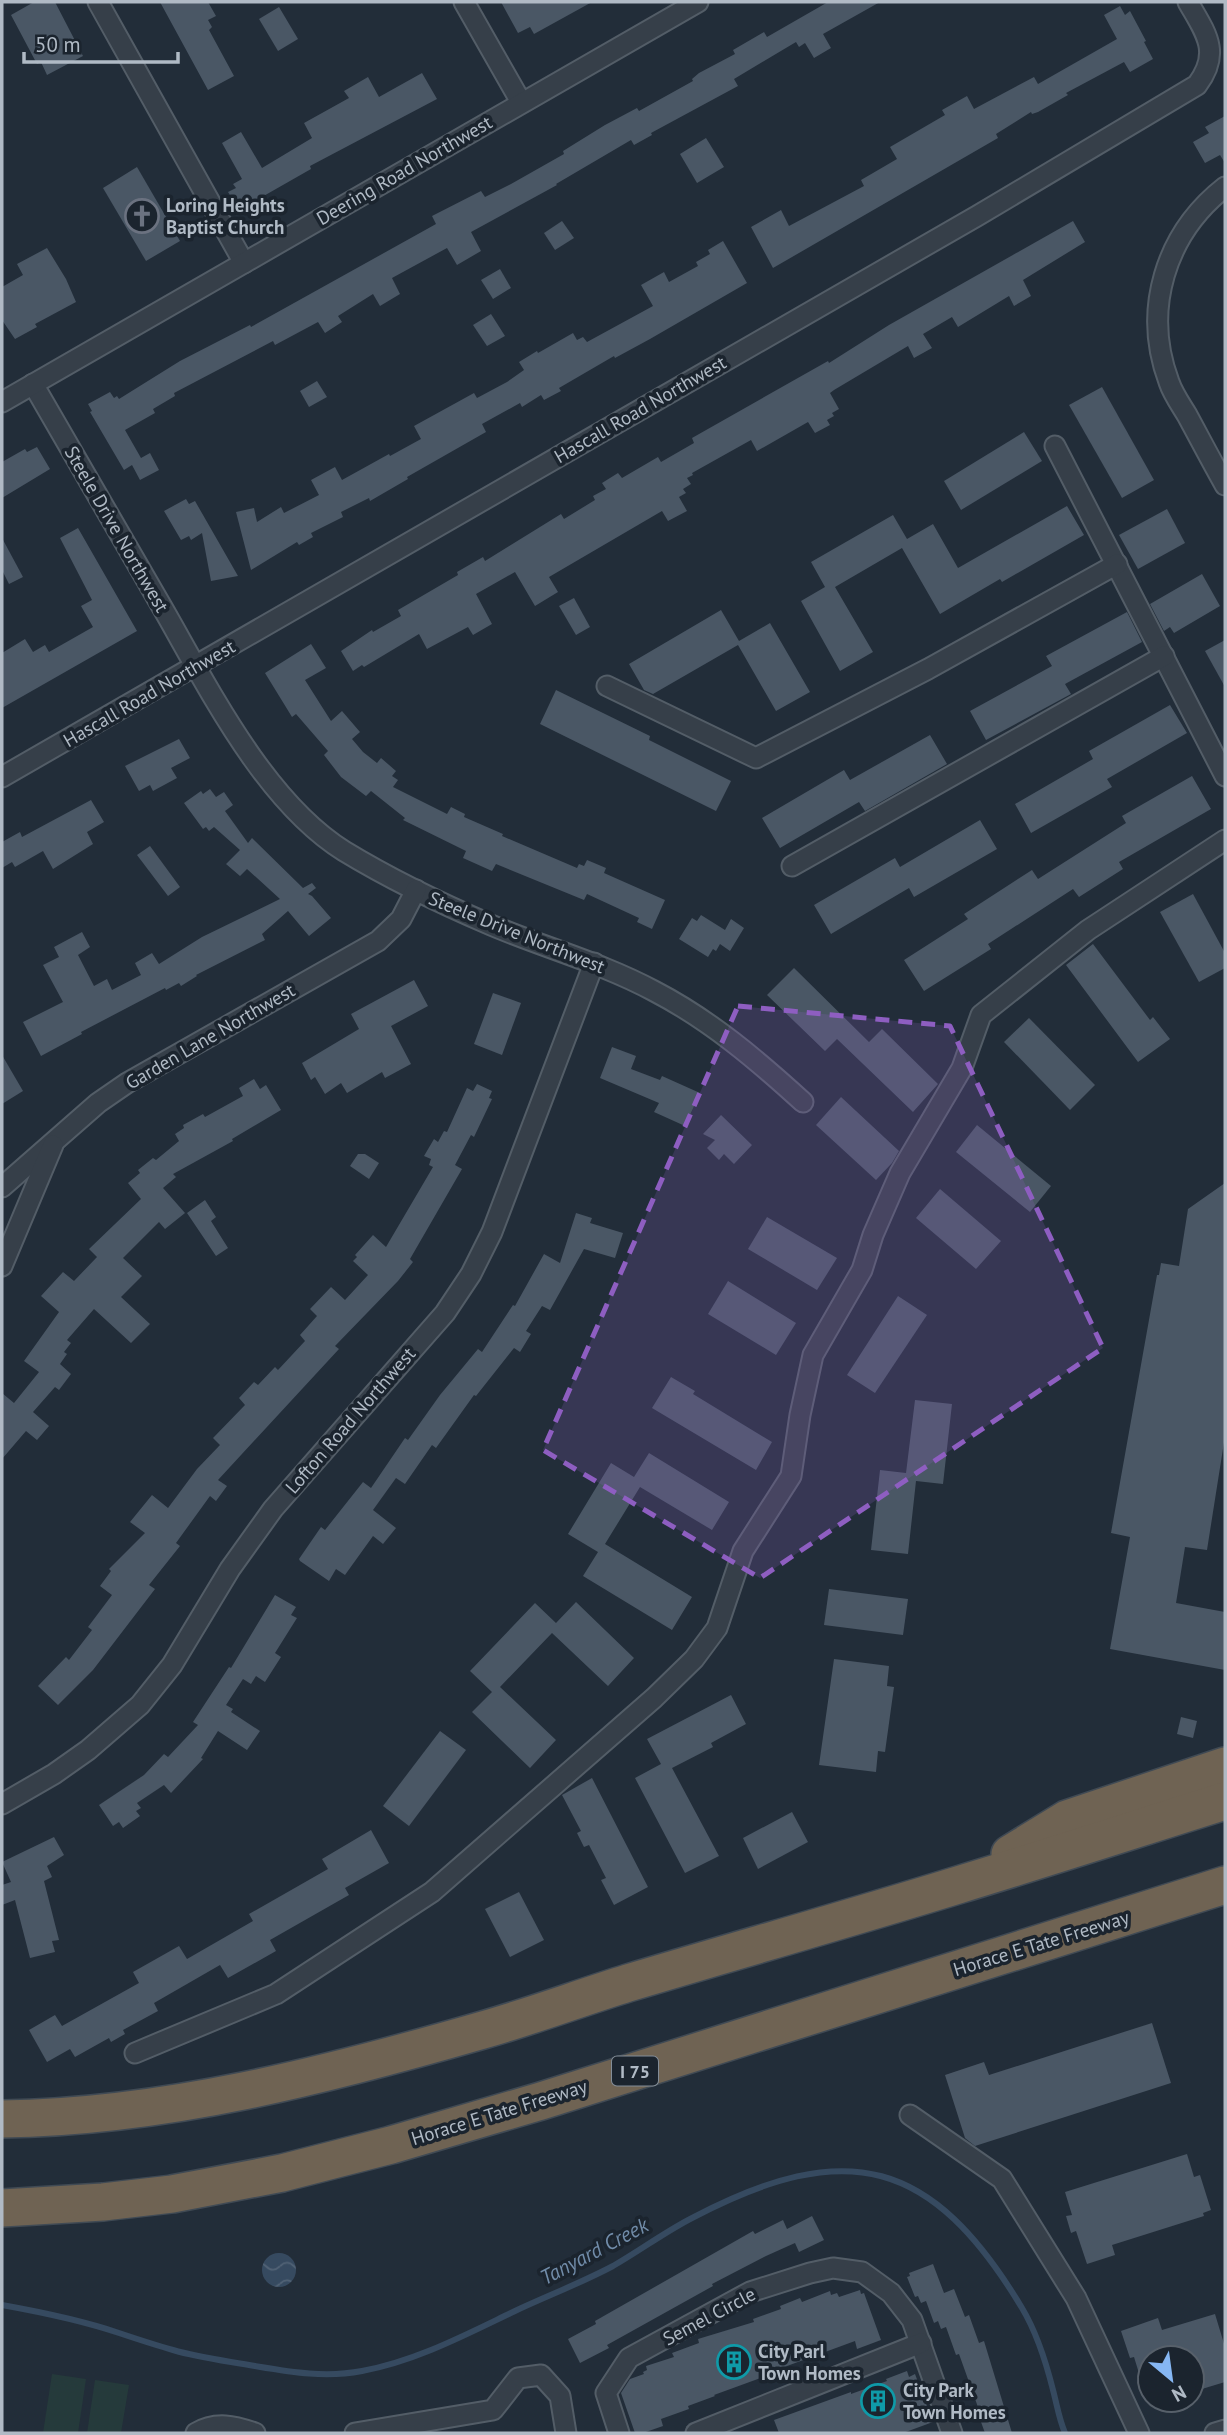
<svg xmlns="http://www.w3.org/2000/svg" width="1227" height="2435" font-family="'PT Sans',sans-serif">
<defs>
<pattern id="water-waves" width="16" height="10" patternUnits="userSpaceOnUse" patternTransform="scale(1.75)"><rect width="16" height="10" fill="#364a60"/><path d="M0 5q4-4 8 0t8 0" fill="none" stroke="#516275"/></pattern>
</defs>
<rect width="100%" height="100%" fill="#222d39"/>
<g fill="#253a3b">
<path d="M52,2374l34,5 -8,54h-35z"/>
<path d="M95,2380l34,5 -8,48h-34z"/>
</g>
<circle fill="url(#water-waves)" cx="279" cy="2270" r="17"/>
<g fill="none" stroke-linecap="round" stroke-linejoin="round">
<path stroke="#364a60" stroke-width="6" d="M2,2305c39,7 79,15 117,28 18,6 36,12 54,17 27,8 55,11 82,16 36,6 70,12 107,5 54,-10 103,-36 153,-60 32,-15 66,-28 98,-45 28,-16 53,-35 81,-49 153,-80 238,-59 328,91 15,25 24,54 31,82 4,15 6,29 12,43"/>
</g>
<g fill="#4a5765">
<path d="M34,2h21l28,54 -36,19 -6,-13 -4,2 -26,-49z"/>
<path d="M160,2h48l8,14 -8,4 4,7 -3,3 25,46 -26,14z"/>
<path d="M501,2h91l-58,32 -4,-7 -12,6z"/>
<path d="M828,2h52l-57,32 8,14 -17,10 -9,-15 -6,4 -3,-5 -62,37 4,7 -87,47 1,2 -18,10 -3,-5 -75,44 1,1 -86,47 10,19 -24,14 -10,-17 -55,30 8,16 -20,12 -7,-12 -35,22 4,6 -17,11 -7,-11 -43,23 -2,-4 -99,52 1,3 -22,13 2,4 -30,17 16,28 9,-5 9,17 -19,10 -8,-15 -8,5 -34,-58 2,-1 -4,-7 22,-12 4,6 3,-2 2,3 61,-38 70,-36 1,2 185,-103 -4,-8 49,-25 4,6 26,-13 53,-30 -1,-3 42,-26 32,-17 2,3 54,-30 -1,-2 7,-6 36,-19 -2,-4 31,-18 3,5z"/>
<path d="M1120,6l5,9 5,-4 16,30 -2,1 9,17 -23,13 -6,-10 -58,31 2,2 -30,17 -6,2 -1,-2 -35,22 2,4 -225,130 -22,-41 30,-17 8,16 75,-40 -3,-6 36,-21 -7,-12 55,-32 -3,-5 25,-14 7,13 60,-32 4,7 79,-45 -13,-24z"/>
<path d="M279,7l19,32 -20,12 -19,-32z"/>
<path d="M422,73l15,26 -127,67 1,3 -72,41 -11,-18 8,-4 -3,-4 9,-5 -20,-36 19,-11 21,36 50,-30 -8,-15 45,-25 -5,-7 24,-14 11,20z"/>
<path d="M1225,116v47l-5,-8 -15,8 -12,-21 16,-9 -4,-6z"/>
<path d="M706,138l18,29 -27,16 -17,-29z"/>
<path d="M137,167l43,74 -34,20 -43,-73z"/>
<path d="M562,221l12,17 -19,12 -11,-17z"/>
<path d="M1073,221l12,21 -62,38 8,16 -17,10 -5,-10 -51,31 -6,-10 -29,17 9,14 -18,10 -6,-12 -74,44 -4,3 9,16 -7,4 2,3 -7,4 3,5 -15,8 -7,-11 -51,29 -6,-11 -59,33 1,2 -6,3 4,6 -8,5 3,4 -7,4 8,14 -19,10 -6,-10 -113,66 9,15 -23,14 -20,-34 -39,22 16,30 -19,11 -5,-8 -41,22 -8,-15 -55,33 -2,-2 -9,6 -12,-20 31,-21 1,2 28,-16 -3,-6 60,-35 -1,-3 26,-15 2,4 76,-47 3,5 31,-19 -2,-4 13,-7 -4,-6 16,-10 4,5 36,-21 3,5 33,-19 -2,-5 136,-77 1,2 60,-38z"/>
<path d="M723,241l24,42 -97,56 -35,19 -1,-2 -55,32 2,3 -17,9 -3,-5 -19,12 -2,-4 -38,21 4,8 -79,45 1,2 -38,22 -1,-3 -28,14 2,5 -32,16 2,4 -14,8 -2,-3 -46,28 -15,-58 18,-4 3,14 24,-15 3,6 35,-18 -8,-15 24,-13 7,13 47,-26 1,2 31,-17 -7,-13 60,-33 3,5 30,-16 17,-12 -5,-8 18,-11 1,2 35,-20 4,7 6,-3 4,5 66,-36 -12,-21 23,-13 5,10 29,-16 -2,-4 14,-8 -2,-4z"/>
<path d="M47,248l19,31 10,23 -41,22 2,3 -22,12 -13,-19v-33l21,-12 -6,-11z"/>
<path d="M500,269l11,19 -18,11 -12,-19z"/>
<path d="M491,314l14,22 -18,10 -14,-21z"/>
<path d="M317,381l10,16 -18,10 -9,-16z"/>
<path d="M1102,387l52,93 -32,18 -53,-93z"/>
<path d="M1024,432l18,29 -81,49 -17,-29z"/>
<path d="M37,447l13,22 -48,29v-36l23,-13 2,3z"/>
<path d="M186,499l3,5 6,-3 43,75 -27,5 -9,-48 -11,7 -2,-4 -8,4 -17,-29z"/>
<path d="M1067,506l17,29 -82,47 -2,-3 -60,35 -38,-66 -67,39 38,65 -33,19 -39,-70 24,-14 -14,-25 82,-47 14,24 26,-15 25,44z"/>
<path d="M1167,509l18,34 -47,26 -19,-34z"/>
<path d="M78,528l59,103 -135,77v-55l23,-14 8,13 12,-7 4,7 44,-25 -12,-21 11,-6 -32,-62z"/>
<path d="M2,538l21,39 -14,7 -7,-14z"/>
<path d="M1202,574l18,32 -46,27 -4,-6 -6,4 -14,-27z"/>
<path d="M574,598l16,29 -14,8 -17,-29z"/>
<path d="M721,610l18,31 31,-18 40,69 -34,19 -38,-66 -85,49 -9,-4 -15,-26z"/>
<path d="M1127,612l15,30 -77,42 6,10 -85,46 -16,-29 82,-45 -6,-10z"/>
<path d="M1225,640v47l-20,-36z"/>
<path d="M311,644l15,24 -21,12 26,41 11,-10 18,21 -8,7 11,13 14,11 4,-5 15,13 -4,5 6,4 -5,7 54,27 4,-7 14,7 -1,3 39,17 -1,2 75,32 2,-4 5,2 3,-6 19,8 -2,5 61,27 -13,29 -15,-7 2,-4 -52,-24 -3,6 -88,-36 -4,7 -29,-13 3,-7 -63,-31 2,-2 -34,-27 -5,5 -25,-19 -17,-22 4,-4 -32,-37 -4,3 -27,-44z"/>
<path d="M556,690l94,46 -1,4 82,41 -15,30 -176,-87z"/>
<path d="M1170,705l17,28 -80,46 5,8 -81,46 -16,-29 78,-45 -4,-8z"/>
<path d="M930,735l17,29 -82,47 -6,-9 -79,46 -18,-30 82,-48 6,10z"/>
<path d="M179,739l11,19 -19,10 6,10 -24,13 -3,-6 -11,6 -14,-25z"/>
<path d="M1192,776l19,33 -92,53 4,7 -44,28 -6,-8 -85,55 3,5 -67,42 -20,-31 64,-41 -4,-5 68,-44 6,9 88,-56 -4,-7z"/>
<path d="M210,789l6,8 8,-5 9,13 -8,6 23,32 4,-5 51,50 9,-5 4,5 -8,6 4,2 19,22 -22,18 -21,-25 -26,23 3,6 -69,35 1,1 -16,10 -2,-3 -13,7 -1,-2 -84,44 1,2 -41,22 -18,-34 40,-20 -20,-37 16,-8 -5,-10 28,-15 8,15 -12,8 16,31 13,-7 5,11 29,-15 -6,-12 17,-10 7,11 43,-27 78,-38 -33,-30 -7,7 -14,-12 14,-14 -26,-23 -5,4 -3,-4 -3,2 -19,-26 17,-12 2,3z"/>
<path d="M91,800l13,22 -17,10 6,12 -40,25 -10,-18 -28,16 -3,-5 -10,6v-26l18,-10 2,5z"/>
<path d="M980,820l17,29 -83,48 -5,-9 -78,46 -17,-29 81,-47 5,9z"/>
<path d="M150,846l30,41 -12,9 -31,-41z"/>
<path d="M1193,894l32,59v15l-26,14 -39,-70z"/>
<path d="M701,915l24,15 6,-11 13,9 -14,23 -10,-7 -4,7 -3,-2 -5,8 -29,-18 13,-21 5,3z"/>
<path d="M1093,944l57,76 3,-3 17,22 -32,23 -72,-97z"/>
<path d="M794,968l75,74 13,-13 56,55 -25,28 -76,-73 -12,12 -58,-56z"/>
<path d="M414,980l14,26 -37,20 20,38 -26,14 -3,-6 -35,21 -6,-10 -16,11 -10,-17 -4,3 -9,-17 57,-34 -8,-15z"/>
<path d="M493,993l28,10 -19,52 -28,-11z"/>
<path d="M1029,1018l66,67 -25,25 -66,-68z"/>
<path d="M612,1047l24,9 -5,13 29,11 2,-4 38,17 -15,33 -31,-14 5,-9 -59,-25z"/>
<path d="M2,1055l21,36 -21,13z"/>
<path d="M254,1079l6,10 6,-4 15,25 -49,29 1,2 -60,33 3,3 -13,11 22,25 -20,16 -6,-7 -36,36 19,18 -21,21 29,27 -19,19 -37,-34 -27,31 4,3 -7,9 3,2 -7,10 11,10 -12,16 -4,-3 -22,25 16,14 -12,14 -11,-9 -24,28v-66l12,10 25,-31 -15,-11 35,-49 -18,-16 22,-24 11,9 23,-24 -8,-8 52,-50 -13,-16 12,-10 -2,-3 15,-12 3,2 23,-19 -4,-7 9,-6 -1,-3 20,-11 2,3 38,-21 -4,-8z"/>
<path d="M477,1084l15,7 -3,7 3,1 -18,38 -3,-2 -16,30 7,4 -52,90 3,3 -15,19 -63,65 4,3 -121,131 9,6 -11,15 -6,-5 -34,47 4,3 -31,39 6,4 -62,81 -35,35 -20,-19 28,-29 3,3 23,-30 -4,-3 24,-32 -12,-9 11,-15 -2,-2 36,-36 -15,-11 22,-27 16,13 29,-39 23,-24 -7,-7 32,-33 -6,-7 15,-16 4,3 17,-18 3,3 27,-29 -5,-6 17,-19 -7,-7 21,-22 14,13 23,-25 -15,-14 4,-4 -2,-2 18,-20 13,12 47,-80 -4,-2 2,-6 -7,-3 10,-17 4,3 6,-11 3,1 20,-44 6,3z"/>
<path d="M841,1097l58,54 -7,12 -16,17 -60,-55z"/>
<path d="M721,1115l31,30 -18,19 -10,-10 -5,6 -12,-12 8,-8 -12,-6z"/>
<path d="M977,1125l74,61 -21,26 -74,-60z"/>
<path d="M358,1154h7l14,9 -10,16 -19,-13z"/>
<path d="M1225,1183v253l-18,114 -22,-3 -9,56 49,9v58l-115,-21 20,-112 -19,-4 46,-258h2l2,-12 18,3 9,-57z"/>
<path d="M940,1189l61,52 -25,28 -60,-51z"/>
<path d="M205,1200l11,17 -5,4 17,27 -12,8 -29,-43z"/>
<path d="M576,1213l16,5 -2,5 33,10 -8,25 -31,-9 -34,61 -8,-4 -16,25 5,3 -11,18 -6,-4 -38,48 -2,-1 -38,53 -4,-3 -27,39 -9,-6 -23,32 23,18 -13,16 -10,-8 -28,39 -9,-6 -7,12 -29,-20 -1,-2 22,-32 4,3 38,-48 8,6 34,-50 3,2 32,-45 38,-46 4,3 31,-47 2,1 29,-52 16,9z"/>
<path d="M767,1217l70,41 -20,32 -69,-41z"/>
<path d="M728,1281l68,42 -20,32 -68,-41z"/>
<path d="M898,1296l29,19 -52,78 -28,-18z"/>
<path d="M671,1377l24,14 -2,3 79,48 -16,28 -104,-62z"/>
<path d="M915,1400l37,4 -9,80 -27,-3 -8,73 -37,-4 9,-80 26,3z"/>
<path d="M649,1453l80,49 -17,28 -72,-43 -35,57 87,53 -20,33 -89,-54 15,-24 -30,-18 43,-71 23,14z"/>
<path d="M829,1589l79,10 -5,36 -79,-10z"/>
<path d="M275,1595l21,12 -5,8 6,3 -22,35 6,4 -16,25 -9,-6 -5,8 -8,-5 -17,26 7,4 -2,3 29,19 -13,19 -29,-19 -17,27 2,1 -32,34 -7,-8 -27,18 4,5 -5,3 4,5 -17,12 -4,-6 -6,4 -14,-21 45,-30 20,-21 4,3 30,-32 -5,-3 36,-55 2,1z"/>
<path d="M576,1602l58,56 -26,28 -56,-53 -52,54 56,53 -26,28 -58,-56 20,-20 -22,-21 65,-68 21,20z"/>
<path d="M834,1659l55,7 -2,20 7,1 -9,65 -7,-1 -2,21 -57,-7z"/>
<path d="M731,1695l15,29 -35,19 2,4 -41,21 47,88 -34,17 -50,-95 26,-14 -14,-25z"/>
<path d="M1181,1717l16,4 -4,17 -16,-4z"/>
<path d="M440,1731l26,19 -57,76 -26,-20z"/>
<path d="M592,1778l56,109 -34,18 -13,-25 5,-2 -17,-33 -5,2 -7,-14 4,-2 -19,-36z"/>
<path d="M792,1812l16,30 -50,27 -15,-31z"/>
<path d="M371,1830l18,33 -44,25 4,7 -79,45 6,11 -48,27 -8,-13 -66,38 4,8 -35,19 2,4 -14,8 -2,-4 -34,19 -5,-8 -23,13 -18,-32 26,-15 7,11 77,-43 -6,-11 46,-26 8,13 66,-38 -4,-7 79,-45 -6,-10z"/>
<path d="M54,1837l10,18 -17,11 5,11 -8,4 15,59 -7,1 3,11 -25,6 -15,-58 -13,5v-20l9,-3 -9,-20z"/>
<path d="M519,1892l25,48 -34,17 -25,-48z"/>
<path d="M1152,2023l19,60 -196,63 -10,-8 -20,-63 39,-13 5,13z"/>
<path d="M1187,2154l7,23 6,-2 11,35 -8,3 1,3 -92,29 3,10 -28,9 -11,-33 -5,2 -5,-17 6,-1 -7,-23z"/>
<path d="M812,2216l12,24 -25,12 -4,-9 -29,13 -54,28 1,2 -106,59 2,3 -29,15 -12,-24 28,-15 -1,-3 158,-90 2,3 28,-14 4,9z"/>
<path d="M933,2264l11,29 10,-4 11,28 4,-2 10,28 5,-2 28,92h-27l-8,-22 2,-1 -20,-56 -3,1 -10,-28 -5,2 -3,-8 -4,2 -8,-22 -5,2 -3,-7 -3,1 -8,-20 3,-1 -1,-3z"/>
<path d="M860,2290l1,4 3,-1 17,47 -24,9 -2,-8 -87,32 1,2 -55,20 1,1 -27,10 1,3 -28,10 2,7 -20,7h-8l-14,-40 9,-14 14,-5 -1,-2 4,-2 -1,-4 28,-9 -2,-4 27,-10 -1,-4 56,-17 -1,-3 28,-10 -1,-3 20,-8 2,4 28,-11 1,4 6,-2 2,4z"/>
<path d="M1215,2314l10,33v35l-33,10v-34h-42v38h-4l-12,-39 -4,1 -9,-27 37,-13 4,12z"/>
<path d="M907,2371l2,6 6,-3 18,48 -30,11h-124l-5,-13 77,-28v2l36,-13 -1,-2z"/>
</g>
<g fill="none" stroke-linecap="round" stroke-linejoin="round">
<g stroke="#535d67" stroke-width="23">
<g id="minor">
<path d="M98,2l146,261"/>
<path d="M464,2l57,100"/>
<path d="M1225,187c-60,47 -83,123 -56,195 4,12 12,23 18,33 13,24 25,47 38,70"/>
<path d="M33,384c43,74 86,149 129,223 46,80 102,194 182,244 46,28 98,53 147,74 54,23 111,38 163,66 56,29 103,69 149,111"/>
<path d="M2,402l696,-400"/>
<path d="M1055,446l170,330"/>
<path d="M607,686l149,72 172,-89 189,-105"/>
<path d="M2,777l975,-561 220,-131c25,-33 8,-53 -9,-83"/>
<path d="M792,866l372,-210"/>
<path d="M2,1187l96,-84 29,-20 251,-142 23,-22 15,-29"/>
<path d="M2,1266l51,-121"/>
<path d="M2,1804l52,-30 34,-24 52,-45 32,-40 58,-96 43,-60 172,-196 26,-39 21,-42 102,-269"/>
<path d="M135,2053l141,-59 156,-102 222,-194 40,-39 23,-31 26,-77 48,-75 9,-61 13,-60 49,-85 11,-35 27,-62 62,-105 19,-53 107,-85 137,-90"/>
<path d="M910,2115l92,64 74,119 63,135"/>
<path d="M196,2433c20,-12 39,-7 59,0"/>
<path d="M355,2433l138,-23 25,-32 23,-3 19,21 6,37"/>
<path d="M619,2433l-13,-40 23,-35 121,-66 60,-19 23,-5 29,4 29,21 21,27 40,113"/>
<path d="M696,2433l225,-90"/>
<path d="M1215,2433l10,-3"/>
</g>
</g>
<g stroke="#404a54" stroke-width="40">
<g id="motorway">
<path d="M1010,1854l57,-35 158,-53"/>
<path d="M2,2119c163,-2 325,-44 481,-89 49,-14 97,-32 145,-47 110,-33 220,-64 330,-98 89,-27 178,-56 267,-84"/>
<path d="M2,2208l101,-6 69,-8 110,-21 109,-28 150,-44 684,-216"/>
</g>
</g>
<use href="#minor" stroke="#363f49" stroke-width="19"/>
<use href="#motorway" stroke="#6f6353" stroke-width="37"/>
</g>
<path fill="#8e5ec1" fill-opacity="0.2" stroke="#8e5ec1" stroke-width="5" stroke-dasharray="14 9" stroke-linejoin="round" d="M738,1006l212,20 153,322 -343,230 -217,-128z"/>
<defs>
<g id="church-ring" transform="scale(1.75)"><circle r="9.5" fill="#1b242e" stroke="#6b7280" stroke-width="1.5"/><path d="M-1.2-6h2.4v3.5h3.3v2.4h-3.3V6h-2.4V-.1h-3.3v-2.4h3.3Z" fill="#6b7280"/></g>
<g id="building-ring" transform="scale(1.75)"><circle r="9.5" fill="#1b242e" stroke="#0f9aa8" stroke-width="1.5"/><path d="M-4-6H4V6H1V3H-1V6H-4ZM-2.5-4.3h1.7v1.8h-1.7ZM.8-4.3h1.7v1.8H.8ZM-2.5-1h1.7V.8h-1.7ZM.8-1h1.7V.8H.8Z" fill="#0f9aa8"/></g>
</defs>
<g fill-rule="evenodd">
<use href="#church-ring" x="142" y="216"/>
<use href="#building-ring" x="734" y="2362"/>
<use href="#building-ring" x="878" y="2401"/>
</g>
<g text-anchor="middle" dominant-baseline="central" stroke-width="7" stroke-linejoin="round" paint-order="stroke">
<rect fill="#1b242e" stroke="#838d98" stroke-width="2" x="612" y="2056.5" width="46" height="29" rx="5"/>
<g font-size="18" font-weight="bold" fill="#b0bac5">
<text x="635" y="2071">I 75</text>
</g>
<g font-size="19" fill="#b0bac5" stroke="#1b242e">
<text transform="translate(404 170) rotate(-30)">Deering Road Northwest</text>
<text transform="translate(640 409) rotate(-30)">Hascall Road Northwest</text>
<text transform="translate(117 529) rotate(60)">Steele Drive Northwest</text>
<text transform="translate(149 693) rotate(-30)">Hascall Road Northwest</text>
<text transform="translate(517 932) rotate(22)">Steele Drive Northwest</text>
<text transform="translate(210 1036) rotate(-30)">Garden Lane Northwest</text>
<text transform="translate(350 1420) rotate(-49)">Lofton Road Northwest</text>
<text transform="translate(1041 1943) rotate(-17)">Horace E Tate Freeway</text>
<text transform="translate(499 2112) rotate(-17)">Horace E Tate Freeway</text>
<text transform="translate(709 2316) rotate(-28)">Semel Circle</text>
</g>
<g font-size="19" font-weight="bold" fill="#b0bac5" stroke="#1b242e" text-anchor="start">
<text x="166" y="205">Loring Heights<tspan x="166" dy="22">Baptist Church</tspan></text>
<text x="758" y="2351">City Parl<tspan x="758" dy="22">Town Homes</tspan></text>
<text x="903" y="2390">City Park<tspan x="903" dy="22">Town Homes</tspan></text>
</g>
<g font-size="21" font-style="italic" fill="#718ca9" stroke="#1b242e">
<text transform="translate(594 2251) rotate(-28)">Tanyard Creek</text>
</g>
</g>
<rect width="1227" height="2435" fill="none" stroke="#b0bac5" stroke-width="7"/>
<g transform="translate(1171 2379) rotate(151)"><circle r="33" fill="#1b242e" stroke="#57606a" stroke-width="2"/>
<path d="M0-5L12 26L0 18L-12 26Z" fill="#86b7f4"/>
<text y="-10" font-size="19" font-weight="bold" text-anchor="middle" fill="#b0bac5">N</text>
</g>
<path d="M24 52v10h154v-10" fill="none" stroke="#b0bac5" stroke-width="3.5"/>
<text x="35" y="52" font-size="21" fill="#b0bac5" stroke="#1b242e" stroke-width="5" paint-order="stroke">50 m</text>
</svg>
